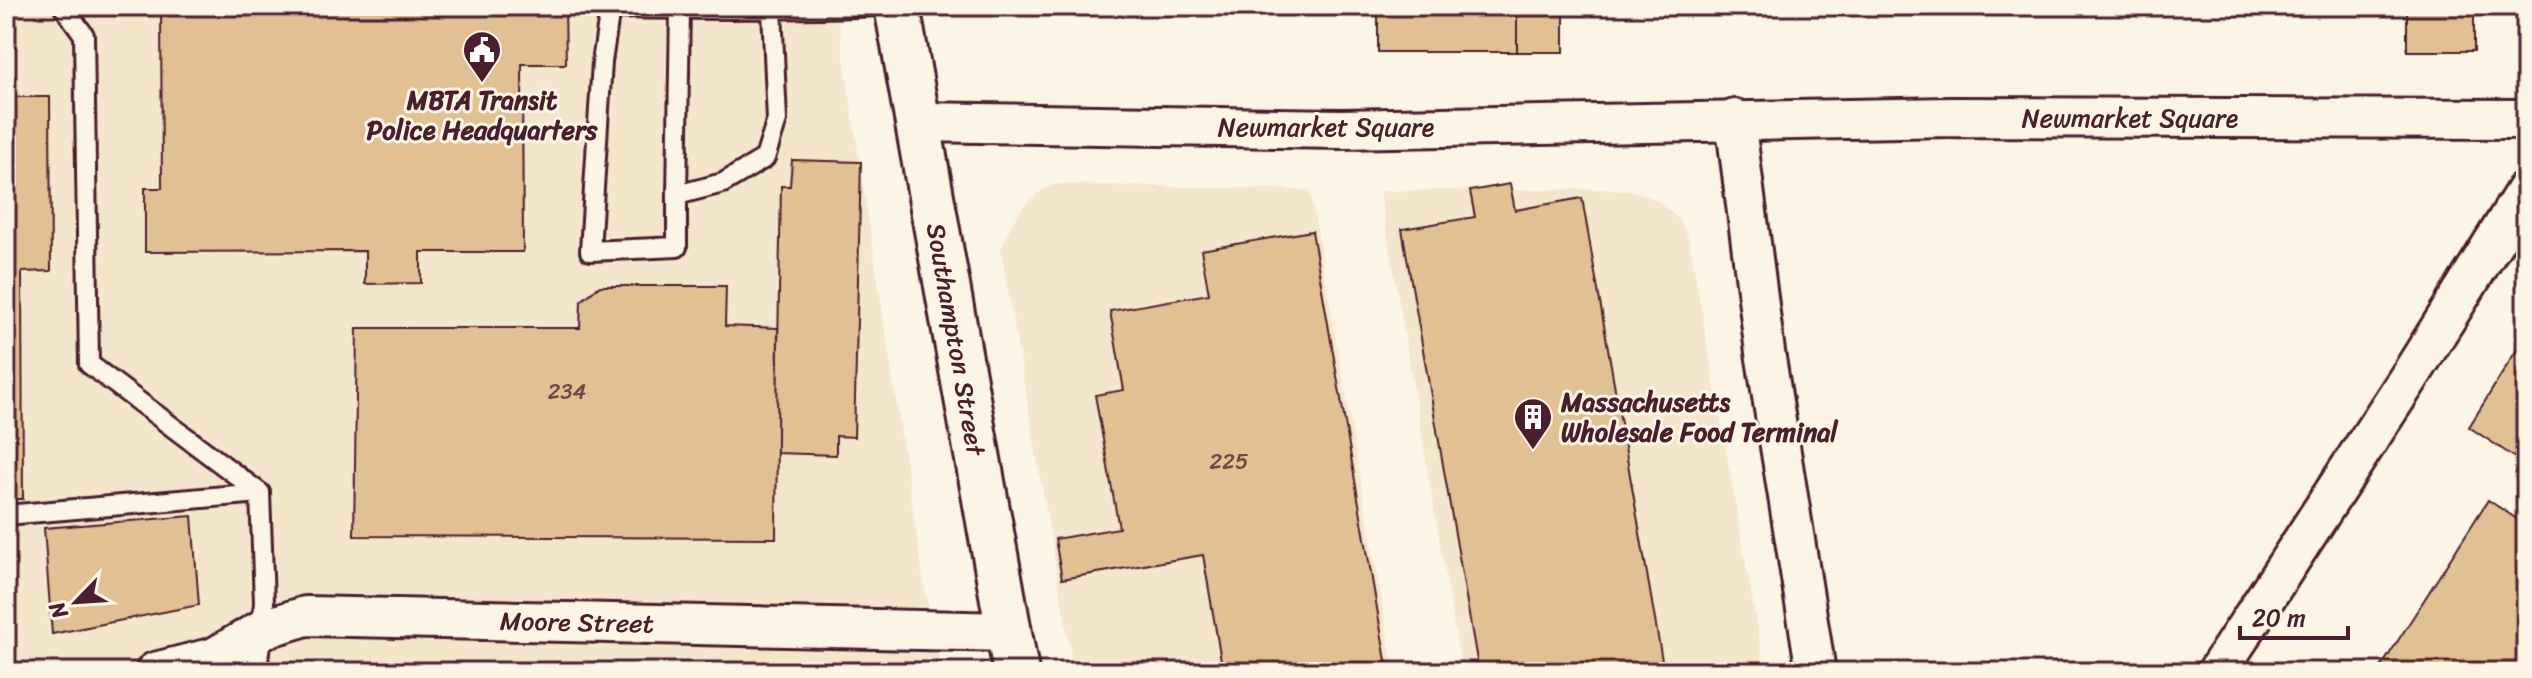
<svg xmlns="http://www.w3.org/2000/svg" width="2532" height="678" font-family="Sriracha,sans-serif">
<rect width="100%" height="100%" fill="#fcf5e5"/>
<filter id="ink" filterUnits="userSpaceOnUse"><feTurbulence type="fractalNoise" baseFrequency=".0125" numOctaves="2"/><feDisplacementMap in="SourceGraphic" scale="16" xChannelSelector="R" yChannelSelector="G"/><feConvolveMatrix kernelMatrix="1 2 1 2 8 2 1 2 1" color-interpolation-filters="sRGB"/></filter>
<g filter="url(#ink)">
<g fill="#f4e5cd">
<path d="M6,6h830l89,584 17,82h-936z"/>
<path d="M1056,184l254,6 84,482h-320l-73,-422 9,-23 14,-21 14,-13z"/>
<path d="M1602,189l32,2 24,10 22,19 9,20 76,432h-303l-82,-481z"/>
</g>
<g fill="#e1c194" stroke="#4a1f2b" stroke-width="2">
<path d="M161,6h404l1,58h-44l1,188h-102v31l-56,1v-33l-220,1v-64h17z"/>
<rect x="1378" y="6" width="139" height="46"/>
<rect x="1517" y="6" width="47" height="46"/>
<rect x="2407" y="6" width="67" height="45"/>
<path d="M6,97h44l1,174 -29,1 1,227h-17z"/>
<path d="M792,160l69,2 -7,275 -18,-1v19l-60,-2 5,-267h9z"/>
<path d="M1510,184l5,26 67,-12 82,474h-185l-77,-443 73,-12 -5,-26z"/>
<path d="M1312,231l76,441h-165l-20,-117 -141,24 -7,-40 64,-11 -24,-133 29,-5 -14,-79 99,-17 -8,-44z"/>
<path d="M600,286h126l-1,40 53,2 -2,210 -422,-2 3,-208h223l1,-27z"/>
<path d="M2526,335v130l-57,-38z"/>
<path d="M2488,500l38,25v147h-148z"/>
<path d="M192,516l7,89 -147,29 -8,-106z"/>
<path d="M532,669l214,3h-214z"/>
</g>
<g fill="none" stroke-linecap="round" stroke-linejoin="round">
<g stroke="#4a1f2b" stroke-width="24">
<g id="service">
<path d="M63,6l21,29 5,329 171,129 4,110 -7,69"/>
<path d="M772,10l5,110 -12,38 -42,25 -46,12v52l-87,4 12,-189 8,-54c90,1 179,2 269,-2"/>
<path d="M677,195l3,-186"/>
<path d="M6,515l254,-22"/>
</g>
</g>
<g stroke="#4a1f2b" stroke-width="44">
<g id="minor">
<path d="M1735,119l30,233 51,320"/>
<path d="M917,122l424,7 610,-12 575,2"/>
<path d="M155,672l60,-15 48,-28 43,-13 703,16"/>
<path d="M2217,672l195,-299 114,-183"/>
</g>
</g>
<g stroke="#4a1f2b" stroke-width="50">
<path id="primary" d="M897,6l119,666"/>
</g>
<use href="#service" stroke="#fcf5e5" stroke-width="18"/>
<use href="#minor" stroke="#fcf5e5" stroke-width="38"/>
<use href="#primary" stroke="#fcf5e5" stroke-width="44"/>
</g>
</g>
<defs>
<g id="civic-pin" transform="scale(2)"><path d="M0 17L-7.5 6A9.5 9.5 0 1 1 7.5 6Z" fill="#4a1f2b" stroke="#fcf5e5"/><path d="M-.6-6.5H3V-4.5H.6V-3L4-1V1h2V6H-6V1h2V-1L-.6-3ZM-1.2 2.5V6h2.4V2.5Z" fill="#fff"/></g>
<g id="building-pin" transform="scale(2)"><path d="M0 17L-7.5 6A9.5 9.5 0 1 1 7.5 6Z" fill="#4a1f2b" stroke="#fcf5e5"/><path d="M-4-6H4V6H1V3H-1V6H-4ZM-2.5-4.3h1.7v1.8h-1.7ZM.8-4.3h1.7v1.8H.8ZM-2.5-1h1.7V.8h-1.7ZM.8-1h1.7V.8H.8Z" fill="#fff"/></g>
</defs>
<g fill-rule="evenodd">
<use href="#civic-pin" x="482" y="50"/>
<use href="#building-pin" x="1533" y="417"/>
</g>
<g text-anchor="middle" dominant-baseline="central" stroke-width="6" stroke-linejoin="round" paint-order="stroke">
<g font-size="22" fill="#704845">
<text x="567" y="391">234</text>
<text x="1229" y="461">225</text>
</g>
<g font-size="26" font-weight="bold" fill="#4a1f2b" stroke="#fcf5e5">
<text x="482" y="100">MBTA Transit<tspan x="482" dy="30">Police Headquarters</tspan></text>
<text x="1561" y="402" text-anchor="start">Massachusetts<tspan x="1561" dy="30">Wholesale Food Terminal</tspan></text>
</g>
<g font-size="26" fill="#4a1f2b" stroke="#fcf5e5">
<text x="2130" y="118">Newmarket Square</text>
<text x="1326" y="127">Newmarket Square</text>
<text transform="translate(956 339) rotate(80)">Southampton Street</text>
<text transform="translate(577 622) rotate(1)">Moore Street</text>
</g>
</g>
<rect width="2532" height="678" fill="none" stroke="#fcf5e5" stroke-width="32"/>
<rect x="16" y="16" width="2500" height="646" fill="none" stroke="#4a1f2b" stroke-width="3" filter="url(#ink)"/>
<g transform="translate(76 602) rotate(245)" stroke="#fcf5e5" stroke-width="6" paint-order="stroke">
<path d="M0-6L14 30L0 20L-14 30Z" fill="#4a1f2b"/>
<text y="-12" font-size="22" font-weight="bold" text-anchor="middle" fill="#4a1f2b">N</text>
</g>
<path d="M2240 626v12h108v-12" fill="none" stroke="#4a1f2b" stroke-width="4"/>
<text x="2252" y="626" font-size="24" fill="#4a1f2b" stroke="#fcf5e5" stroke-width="6" paint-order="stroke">20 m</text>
</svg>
